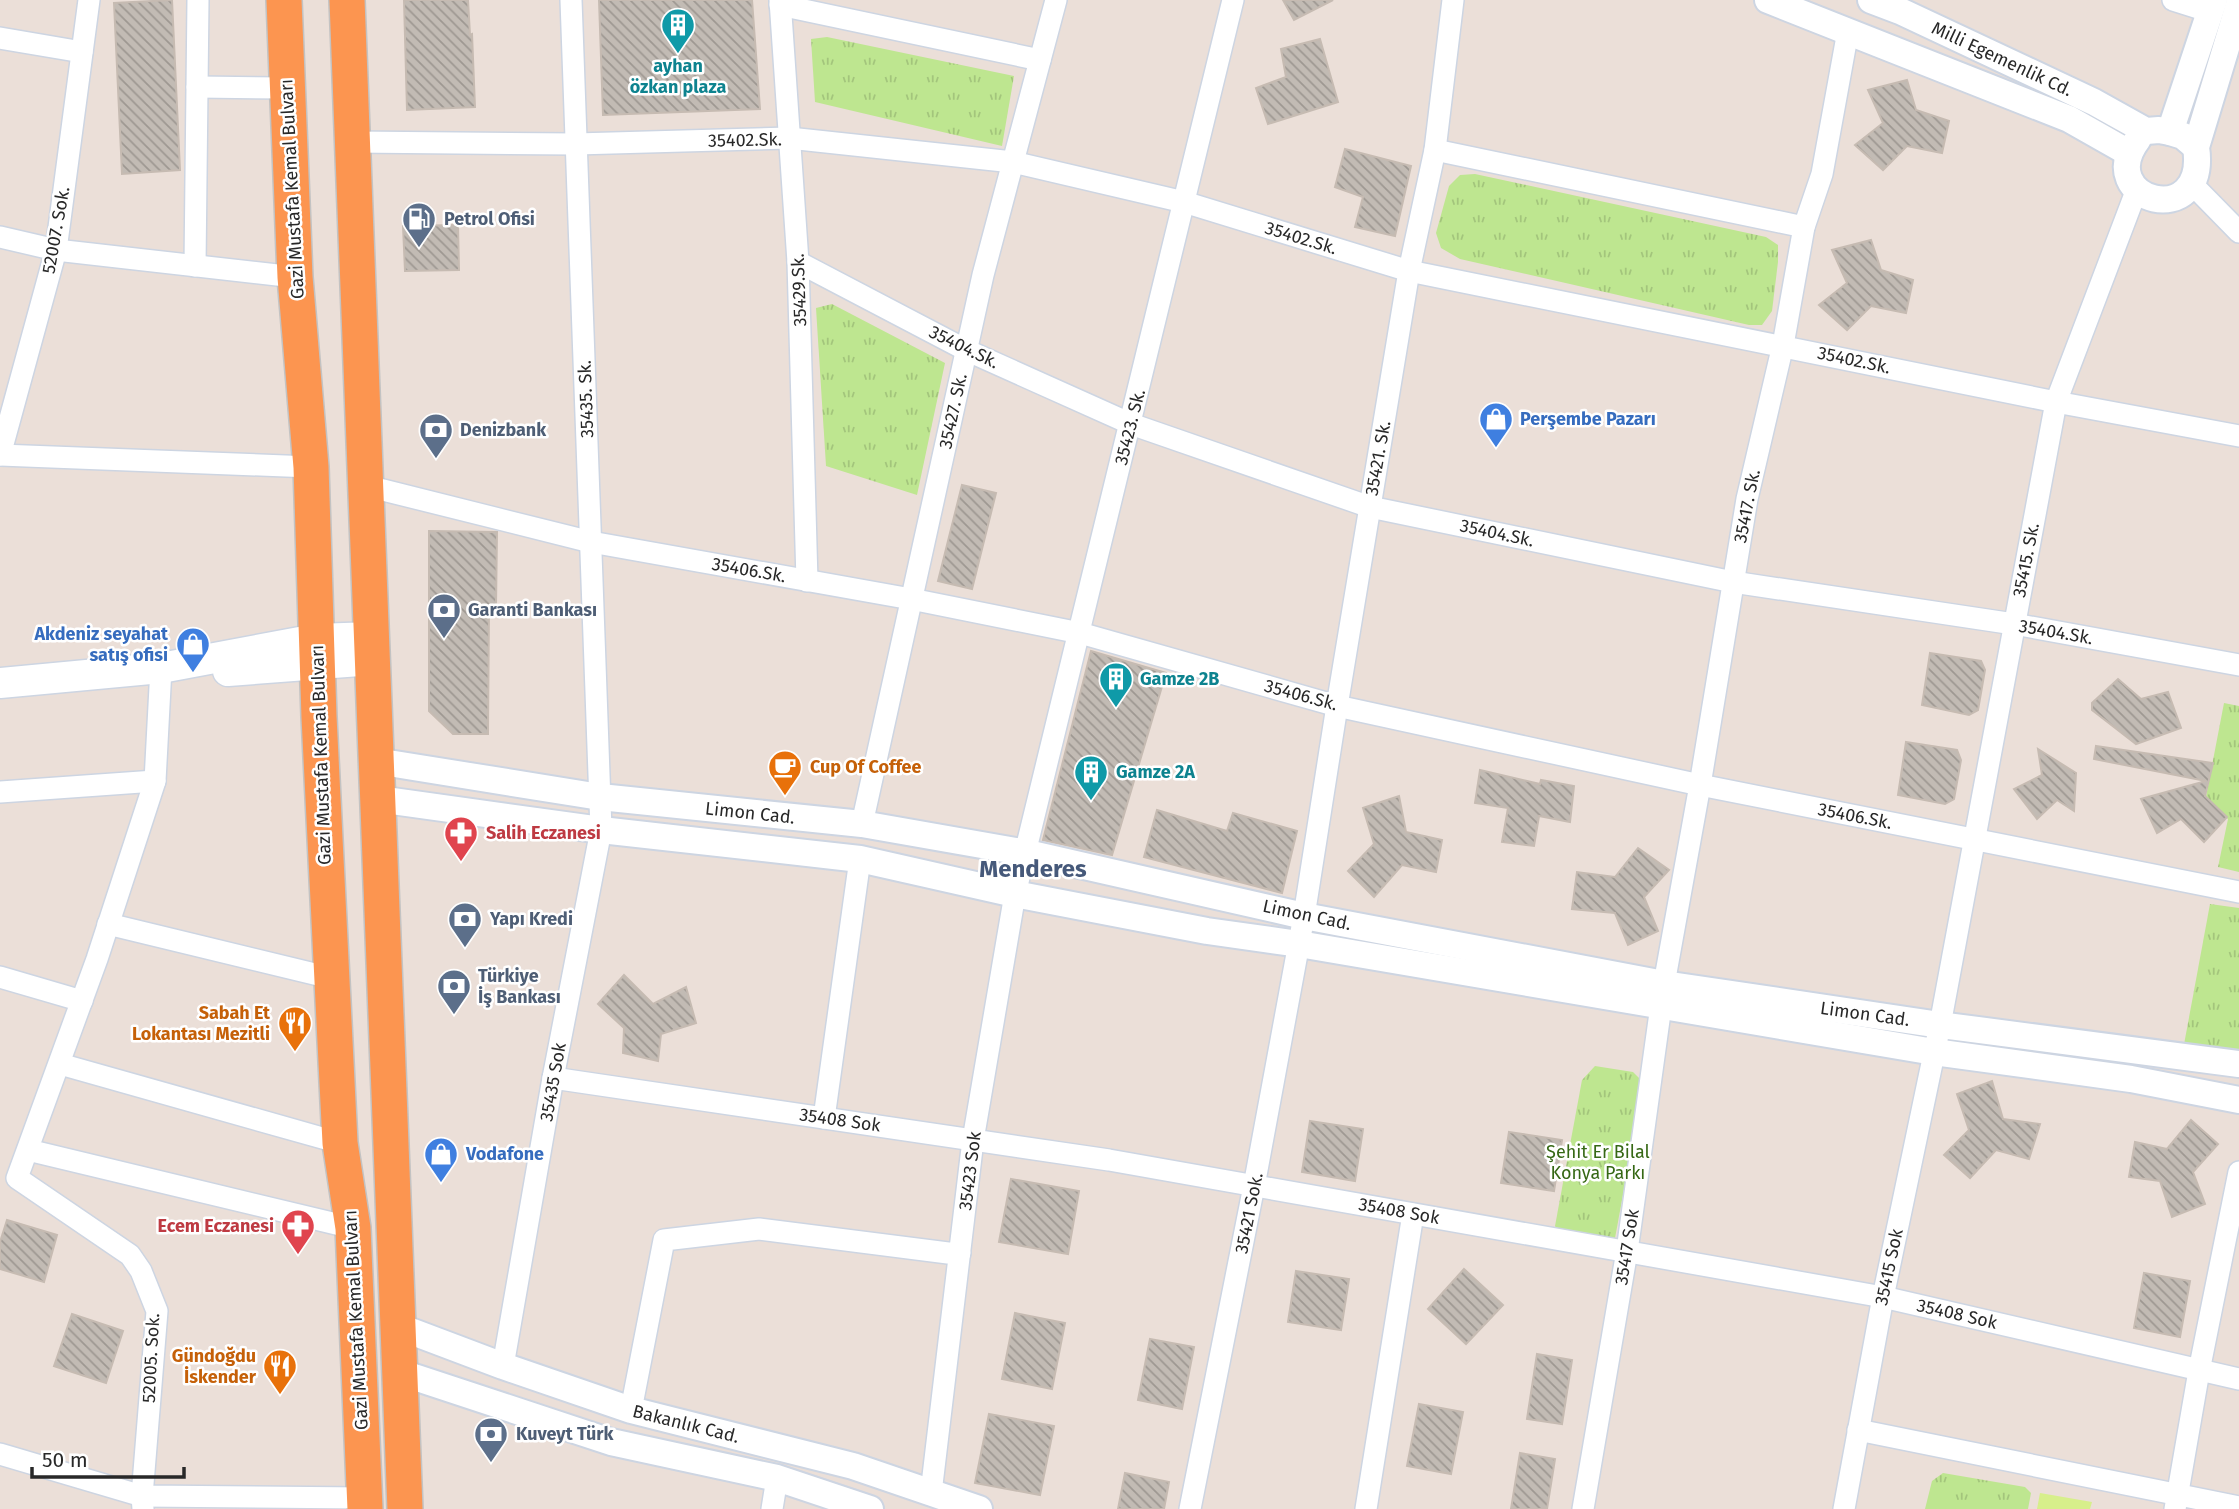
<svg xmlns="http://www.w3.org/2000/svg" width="2239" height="1509" font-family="'Fira Sans',sans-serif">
<defs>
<pattern id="park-tufts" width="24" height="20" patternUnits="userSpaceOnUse" patternTransform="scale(1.75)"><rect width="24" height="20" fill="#bee690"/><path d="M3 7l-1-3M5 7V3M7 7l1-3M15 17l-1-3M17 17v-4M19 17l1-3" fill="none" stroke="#a3c57c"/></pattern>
<pattern id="building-back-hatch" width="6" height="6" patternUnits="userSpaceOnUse" patternTransform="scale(1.75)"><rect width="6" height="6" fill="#c2bbb4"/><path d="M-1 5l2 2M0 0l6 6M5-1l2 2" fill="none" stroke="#9e9892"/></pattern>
</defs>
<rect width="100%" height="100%" fill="#ebdfd8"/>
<g fill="url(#park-tufts)">
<path d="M827,37l187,39 -12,70 -187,-44 -4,-63z"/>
<path d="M1475,174l291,63 12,8v17l-6,49 -10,14h-13l-289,-66 -19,-11 -5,-15 13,-47 11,-11z"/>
<path d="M832,304l113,59 -28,132 -91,-29 -10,-158z"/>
<path d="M2224,703l15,3v166l-21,-5 10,-48 -23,-17z"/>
<path d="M2210,904l29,4v149l-56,-7z"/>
<path d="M1595,1066l38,6 8,8v18l-26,140 -8,6 -48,-9 -4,-9 27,-146z"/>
<path d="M1943,1473l82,14 6,6 -3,16h-103l7,-28z"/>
</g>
<path fill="#d7ef8b" d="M2040,1493l52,9 -2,7h-53z"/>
<g fill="url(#building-back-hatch)" stroke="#c6bbb2" stroke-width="2">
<path d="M172,0l8,170 -58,4 -8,-171z"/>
<path d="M404,0h64l2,35 2,-1 3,73 -68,3z"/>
<path d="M599,0h153l8,109 -157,6z"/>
<path d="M1283,0h50l-39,20z"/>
<path d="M1320,39l18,63 -70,22 -12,-36 30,-11 -5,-28z"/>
<path d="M1907,80l9,30 33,11 -7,32 -35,-7 -24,24 -28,-25 28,-22 -15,-33z"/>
<path d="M1345,149l66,17 -16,70 -40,-9 8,-30 -28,-10z"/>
<path d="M458,225l1,45 -54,1 -2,-45z"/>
<path d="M1871,240l10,30 32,10 -7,33 -35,-7 -24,24 -28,-25 28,-22 -15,-33z"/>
<path d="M962,485l34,8 -24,96 -34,-8z"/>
<path d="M429,531l68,1 -1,74h-7l-1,128h-35l-24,-23z"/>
<path d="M1091,651l75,22 -54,182 -69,-15z"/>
<path d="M1930,653l51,8 4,9 -7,40 -9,5 -47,-10z"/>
<path d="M2118,679l23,20 27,-7 13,36 -45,16 -44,-34v-7z"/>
<path d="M1906,742l51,8 4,10 -7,39 -9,5 -47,-9z"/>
<path d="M2096,746l117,17 -8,33 22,21 -23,25 -23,-23 -24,14 -16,-34 65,-18 -112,-22z"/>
<path d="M2038,749l38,24 -2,38 -17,-11 -20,19 -23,-30 28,-14z"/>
<path d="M1480,770l60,14 1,-4 33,6 -4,36 -31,-6 -5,30 -32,-4 6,-34 -33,-5z"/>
<path d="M1399,796l7,36 36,8 -6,32 -34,-7 -28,32 -26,-26 26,-27 -11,-36z"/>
<path d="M1157,810l70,21 6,-18 64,18 -15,62 -138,-36z"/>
<path d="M1638,848l31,22 -25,27 14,34 -30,14 -13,-32 -43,-4 5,-37 38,5z"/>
<path d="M624,975l29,29 33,-17 10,36 -35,11 -3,27 -35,-8 1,-25 -26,-24z"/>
<path d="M1992,1081l11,38 37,5 -11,35 -33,-9 -26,28 -26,-23 25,-25 -12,-36z"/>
<path d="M2191,1120l27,24 -25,28 12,32 -33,13 -12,-36 -31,-4 6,-35 32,7z"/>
<path d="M1310,1121l53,8 -8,52 -53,-9z"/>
<path d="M1509,1132l53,8 -8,51 -53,-8z"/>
<path d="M1011,1179l68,12 -11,63 -69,-12z"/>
<path d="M7,1220l50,15 -13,47 -44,-13v-27z"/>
<path d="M1464,1269l39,36 -37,39 -38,-35z"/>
<path d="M1296,1271l53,8 -8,51 -53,-8z"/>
<path d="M2144,1273l46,8 -10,56 -46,-9z"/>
<path d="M1015,1313l50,10 -13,66 -50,-10z"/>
<path d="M72,1314l51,17 -17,52 -52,-17z"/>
<path d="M1150,1339l44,8 -12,62 -44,-9z"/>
<path d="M1537,1354l35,6 -10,64 -35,-5z"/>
<path d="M1419,1404l44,8 -12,62 -44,-8z"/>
<path d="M989,1414l65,12 -14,69 -65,-12z"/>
<path d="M1520,1453l35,6 -8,50h-36z"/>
<path d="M1125,1473l44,9 -5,27h-46z"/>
</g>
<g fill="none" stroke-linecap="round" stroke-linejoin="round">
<g stroke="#cdd5e2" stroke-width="24">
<g id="minor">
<path d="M780,0l18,262 9,319"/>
<path d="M2173,0l38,12"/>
<path d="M780,5l260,55"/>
<path d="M0,38l82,14"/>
<path d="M197,87l90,1"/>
<path d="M353,142l223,2 213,-6 224,24 171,40 225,69 647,131 183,34"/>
<path d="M1435,150l369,77"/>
<path d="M2191,183l48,49"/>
<path d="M0,237l56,13 239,27"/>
<path d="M798,262l168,88 165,74 239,83 363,75 281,42 225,41"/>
<path d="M195,266l3,-266"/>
<path d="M0,455l56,-205 33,-250"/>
<path d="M0,455l311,12"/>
<path d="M367,486l224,56 320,57 169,34 257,73 363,79 539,107"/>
<path d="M0,792l155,-11"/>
<path d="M862,824l121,-549 73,-275"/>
<path d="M108,924l223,54"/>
<path d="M0,977l82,24"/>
<path d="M60,1064l280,79"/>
<path d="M553,1078l556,82 774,137 356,82"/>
<path d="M824,1118l36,-259"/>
<path d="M28,1150l325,78"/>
<path d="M503,1366l50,-288 48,-248 -30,-830"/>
<path d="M631,1410l33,-170 95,-11 189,24h12"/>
<path d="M1858,1430l381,77"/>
<path d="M0,1454l142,42 223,2"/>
<path d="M931,1493l42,-353 42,-246 218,-894"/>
<path d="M143,1509l-1,-13 15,-185 -16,-40 -11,-16 -113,-77 80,-219 58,-178 6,-113"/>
<path d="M772,1509l5,-31"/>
<path d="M1190,1509l64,-323 50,-270 33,-210 72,-435 26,-121 18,-150"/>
<path d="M1366,1509l47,-295"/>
<path d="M1583,1509l44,-258 37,-267 36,-199 47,-286 36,-154 21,-118 18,-53 26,-143"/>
<path d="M1844,1509l39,-212 57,-272 116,-623 81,-213"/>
<path d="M2175,1509l24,-138 40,-199"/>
</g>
</g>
<g stroke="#cdd5e2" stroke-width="30">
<g id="tertiary">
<path d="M1768,0l301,119 60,34"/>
<path d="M1871,0l29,11 194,91 52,29 13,-1 11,2 13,4 13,11"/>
<path d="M2170,132l44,-132"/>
<path d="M2138,139c-47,62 71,94 58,8l43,-142"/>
<path d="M376,761l224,36 262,27 165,29 277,63 360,68 276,41 299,39"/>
<path d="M378,799l223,31 259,29 155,35 192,37 92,13 635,108 197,27 108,21"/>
<path d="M397,1326l106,40 128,44 222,56 126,43"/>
<path d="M399,1372l212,70 166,36 93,31"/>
</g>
</g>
<g stroke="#cdd5e2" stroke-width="33">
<g id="secondary">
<path d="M228,671l145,-11"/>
<path d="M0,683l161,-15 155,-29 57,-2"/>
</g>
</g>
<g stroke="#c3c3c3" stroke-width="38">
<g id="trunk">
<path d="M284,0l11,277 16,190 8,250 21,426 13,85 12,281"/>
<path d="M347,0l58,1509"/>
</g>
</g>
<use href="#minor" stroke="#fff" stroke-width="21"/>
<use href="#tertiary" stroke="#fff" stroke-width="26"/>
<use href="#secondary" stroke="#fff" stroke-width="30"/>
<use href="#trunk" stroke="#fc9550" stroke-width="35"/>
</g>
<defs>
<g id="building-pin" transform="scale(1.75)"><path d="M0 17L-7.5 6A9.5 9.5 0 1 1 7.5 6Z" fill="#0f9aa8" stroke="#fff"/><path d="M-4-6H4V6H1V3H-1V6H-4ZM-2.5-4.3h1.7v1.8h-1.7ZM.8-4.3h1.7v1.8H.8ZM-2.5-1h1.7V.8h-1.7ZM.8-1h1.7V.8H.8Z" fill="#fff"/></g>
<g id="fuel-pin" transform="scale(1.75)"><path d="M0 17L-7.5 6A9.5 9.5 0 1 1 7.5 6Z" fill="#5c6f8a" stroke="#fff"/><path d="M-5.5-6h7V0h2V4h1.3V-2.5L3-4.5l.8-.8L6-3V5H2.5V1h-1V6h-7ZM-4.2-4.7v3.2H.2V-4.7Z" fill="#fff"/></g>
<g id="shop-pin" transform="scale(1.75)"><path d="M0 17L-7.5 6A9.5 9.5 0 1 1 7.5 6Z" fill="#3f7fe0" stroke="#fff"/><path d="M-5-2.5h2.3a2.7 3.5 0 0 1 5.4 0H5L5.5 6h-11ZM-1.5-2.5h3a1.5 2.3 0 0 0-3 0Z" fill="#fff"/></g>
<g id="bank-pin" transform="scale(1.75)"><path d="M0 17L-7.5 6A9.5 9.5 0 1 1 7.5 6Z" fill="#5c6f8a" stroke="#fff"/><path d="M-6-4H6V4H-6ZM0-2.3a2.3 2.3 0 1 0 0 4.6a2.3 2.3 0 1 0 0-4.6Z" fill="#fff"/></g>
<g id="cafe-pin" transform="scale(1.75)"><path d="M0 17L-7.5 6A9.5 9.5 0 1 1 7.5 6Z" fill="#e8710a" stroke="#fff"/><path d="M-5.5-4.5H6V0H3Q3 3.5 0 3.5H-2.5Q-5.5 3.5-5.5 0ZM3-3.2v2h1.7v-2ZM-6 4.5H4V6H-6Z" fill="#fff"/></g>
<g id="pharmacy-pin" transform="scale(1.75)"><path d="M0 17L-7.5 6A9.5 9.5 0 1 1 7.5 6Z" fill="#e0444e" stroke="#fff"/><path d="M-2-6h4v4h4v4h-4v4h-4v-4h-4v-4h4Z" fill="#fff"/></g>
<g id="restaurant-pin" transform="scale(1.75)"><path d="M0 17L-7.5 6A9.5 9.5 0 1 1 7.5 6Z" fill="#e8710a" stroke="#fff"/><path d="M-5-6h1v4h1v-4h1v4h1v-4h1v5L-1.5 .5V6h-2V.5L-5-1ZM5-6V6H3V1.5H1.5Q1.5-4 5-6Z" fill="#fff"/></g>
</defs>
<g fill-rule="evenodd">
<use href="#building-pin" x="678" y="25"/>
<use href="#fuel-pin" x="419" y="219"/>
<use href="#shop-pin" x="1496" y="419"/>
<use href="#bank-pin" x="436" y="430"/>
<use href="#bank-pin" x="444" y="610"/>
<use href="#shop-pin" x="193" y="644"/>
<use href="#building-pin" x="1116" y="679"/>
<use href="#cafe-pin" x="785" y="767"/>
<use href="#building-pin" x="1091" y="772"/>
<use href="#pharmacy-pin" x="461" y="833"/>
<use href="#bank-pin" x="465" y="919"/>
<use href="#bank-pin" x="454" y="986"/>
<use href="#restaurant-pin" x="295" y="1023"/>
<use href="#shop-pin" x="441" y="1154"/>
<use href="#pharmacy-pin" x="298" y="1226"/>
<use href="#restaurant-pin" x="280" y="1366"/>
<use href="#bank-pin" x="491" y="1434"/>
</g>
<g text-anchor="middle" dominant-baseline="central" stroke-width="5" stroke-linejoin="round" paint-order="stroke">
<g font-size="18" fill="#282828" stroke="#fff">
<text transform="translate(2002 59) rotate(25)">Milli Egemenlik Cd.</text>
<text transform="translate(745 140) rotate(-1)">35402.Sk.</text>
<text transform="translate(292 189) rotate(-93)">Gazi Mustafa Kemal Bulvarı</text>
<text transform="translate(56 230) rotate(-80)">52007. Sok.</text>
<text transform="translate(1301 238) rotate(17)">35402.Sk.</text>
<text transform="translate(799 290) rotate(-92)">35429.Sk.</text>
<text transform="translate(964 347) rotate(26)">35404.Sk.</text>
<text transform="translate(1854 360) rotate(12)">35402.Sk.</text>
<text transform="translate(586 399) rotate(-92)">35435. Sk.</text>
<text transform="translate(953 411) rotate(-78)">35427. Sk.</text>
<text transform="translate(1130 427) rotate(-76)">35423. Sk.</text>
<text transform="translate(1378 458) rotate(-80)">35421. Sk.</text>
<text transform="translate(1747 506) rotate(-79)">35417. Sk.</text>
<text transform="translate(1497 533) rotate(12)">35404.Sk.</text>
<text transform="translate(2026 560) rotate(-79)">35415. Sk.</text>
<text transform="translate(749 570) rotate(10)">35406.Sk.</text>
<text transform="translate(2056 632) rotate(10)">35404.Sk.</text>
<text transform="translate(1301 695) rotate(15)">35406.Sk.</text>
<text transform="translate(321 755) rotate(-92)">Gazi Mustafa Kemal Bulvarı</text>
<text transform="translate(750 813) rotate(6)">Limon Cad.</text>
<text transform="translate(1855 816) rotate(11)">35406.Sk.</text>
<text transform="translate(1307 915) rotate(12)">Limon Cad.</text>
<text transform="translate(1865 1014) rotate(8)">Limon Cad.</text>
<text transform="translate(553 1082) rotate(-80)">35435 Sok</text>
<text transform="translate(840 1120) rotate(8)">35408 Sok</text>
<text transform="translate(970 1171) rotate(-83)">35423 Sok</text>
<text transform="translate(1399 1211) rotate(10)">35408 Sok</text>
<text transform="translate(1249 1213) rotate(-79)">35421 Sok.</text>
<text transform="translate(1627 1247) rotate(-81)">35417 Sok</text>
<text transform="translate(1889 1267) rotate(-78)">35415 Sok</text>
<text transform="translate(1957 1314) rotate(13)">35408 Sok</text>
<text transform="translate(356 1320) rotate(-93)">Gazi Mustafa Kemal Bulvarı</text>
<text transform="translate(151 1358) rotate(-87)">52005. Sok.</text>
<text transform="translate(686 1424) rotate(14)">Bakanlık Cad.</text>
</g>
<g font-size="18" font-weight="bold" fill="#0d838f" stroke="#fff" text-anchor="start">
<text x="678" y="66" text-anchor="middle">ayhan<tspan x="678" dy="21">özkan plaza</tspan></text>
<text x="1140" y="679">Gamze 2B</text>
<text x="1116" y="772">Gamze 2A</text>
</g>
<g font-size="18" font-weight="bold" fill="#4e5e75" stroke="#fff" text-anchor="start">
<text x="444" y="219">Petrol Ofisi</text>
<text x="460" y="430">Denizbank</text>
<text x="468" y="610">Garanti Bankası</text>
<text x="490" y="919">Yapı Kredi</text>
<text x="478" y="976">Türkiye<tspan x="478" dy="21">İş Bankası</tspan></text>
<text x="516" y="1434">Kuveyt Türk</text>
</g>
<g font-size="18" font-weight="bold" fill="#366cbe" stroke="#fff" text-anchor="start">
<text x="1520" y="419">Perşembe Pazarı</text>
<text x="168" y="634" text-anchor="end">Akdeniz seyahat<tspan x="168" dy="21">satış ofisi</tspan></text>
<text x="466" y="1154">Vodafone</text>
</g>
<g font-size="18" font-weight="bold" fill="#c56008" stroke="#fff" text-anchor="end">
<text x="810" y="767" text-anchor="start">Cup Of Coffee</text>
<text x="270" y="1013">Sabah Et<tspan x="270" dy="21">Lokantası Mezitli</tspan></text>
<text x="256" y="1356">Gündoğdu<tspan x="256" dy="21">İskender</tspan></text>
</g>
<g font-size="18" font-weight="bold" fill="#be3a42" stroke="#fff" text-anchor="start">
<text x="486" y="833">Salih Eczanesi</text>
<text x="274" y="1226" text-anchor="end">Ecem Eczanesi</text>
</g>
<g font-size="18" fill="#366815" stroke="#fff">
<text x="1598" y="1152">Şehit Er Bilal<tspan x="1598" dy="21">Konya Parkı</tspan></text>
</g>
<g font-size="24" font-weight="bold" fill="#46597a" stroke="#fff">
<text x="1033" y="869">Menderes</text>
</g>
</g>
<path d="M32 1467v10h152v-10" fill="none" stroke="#282828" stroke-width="3.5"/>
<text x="42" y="1467" font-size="21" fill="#282828" stroke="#ffffff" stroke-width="5" paint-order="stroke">50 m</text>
</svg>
